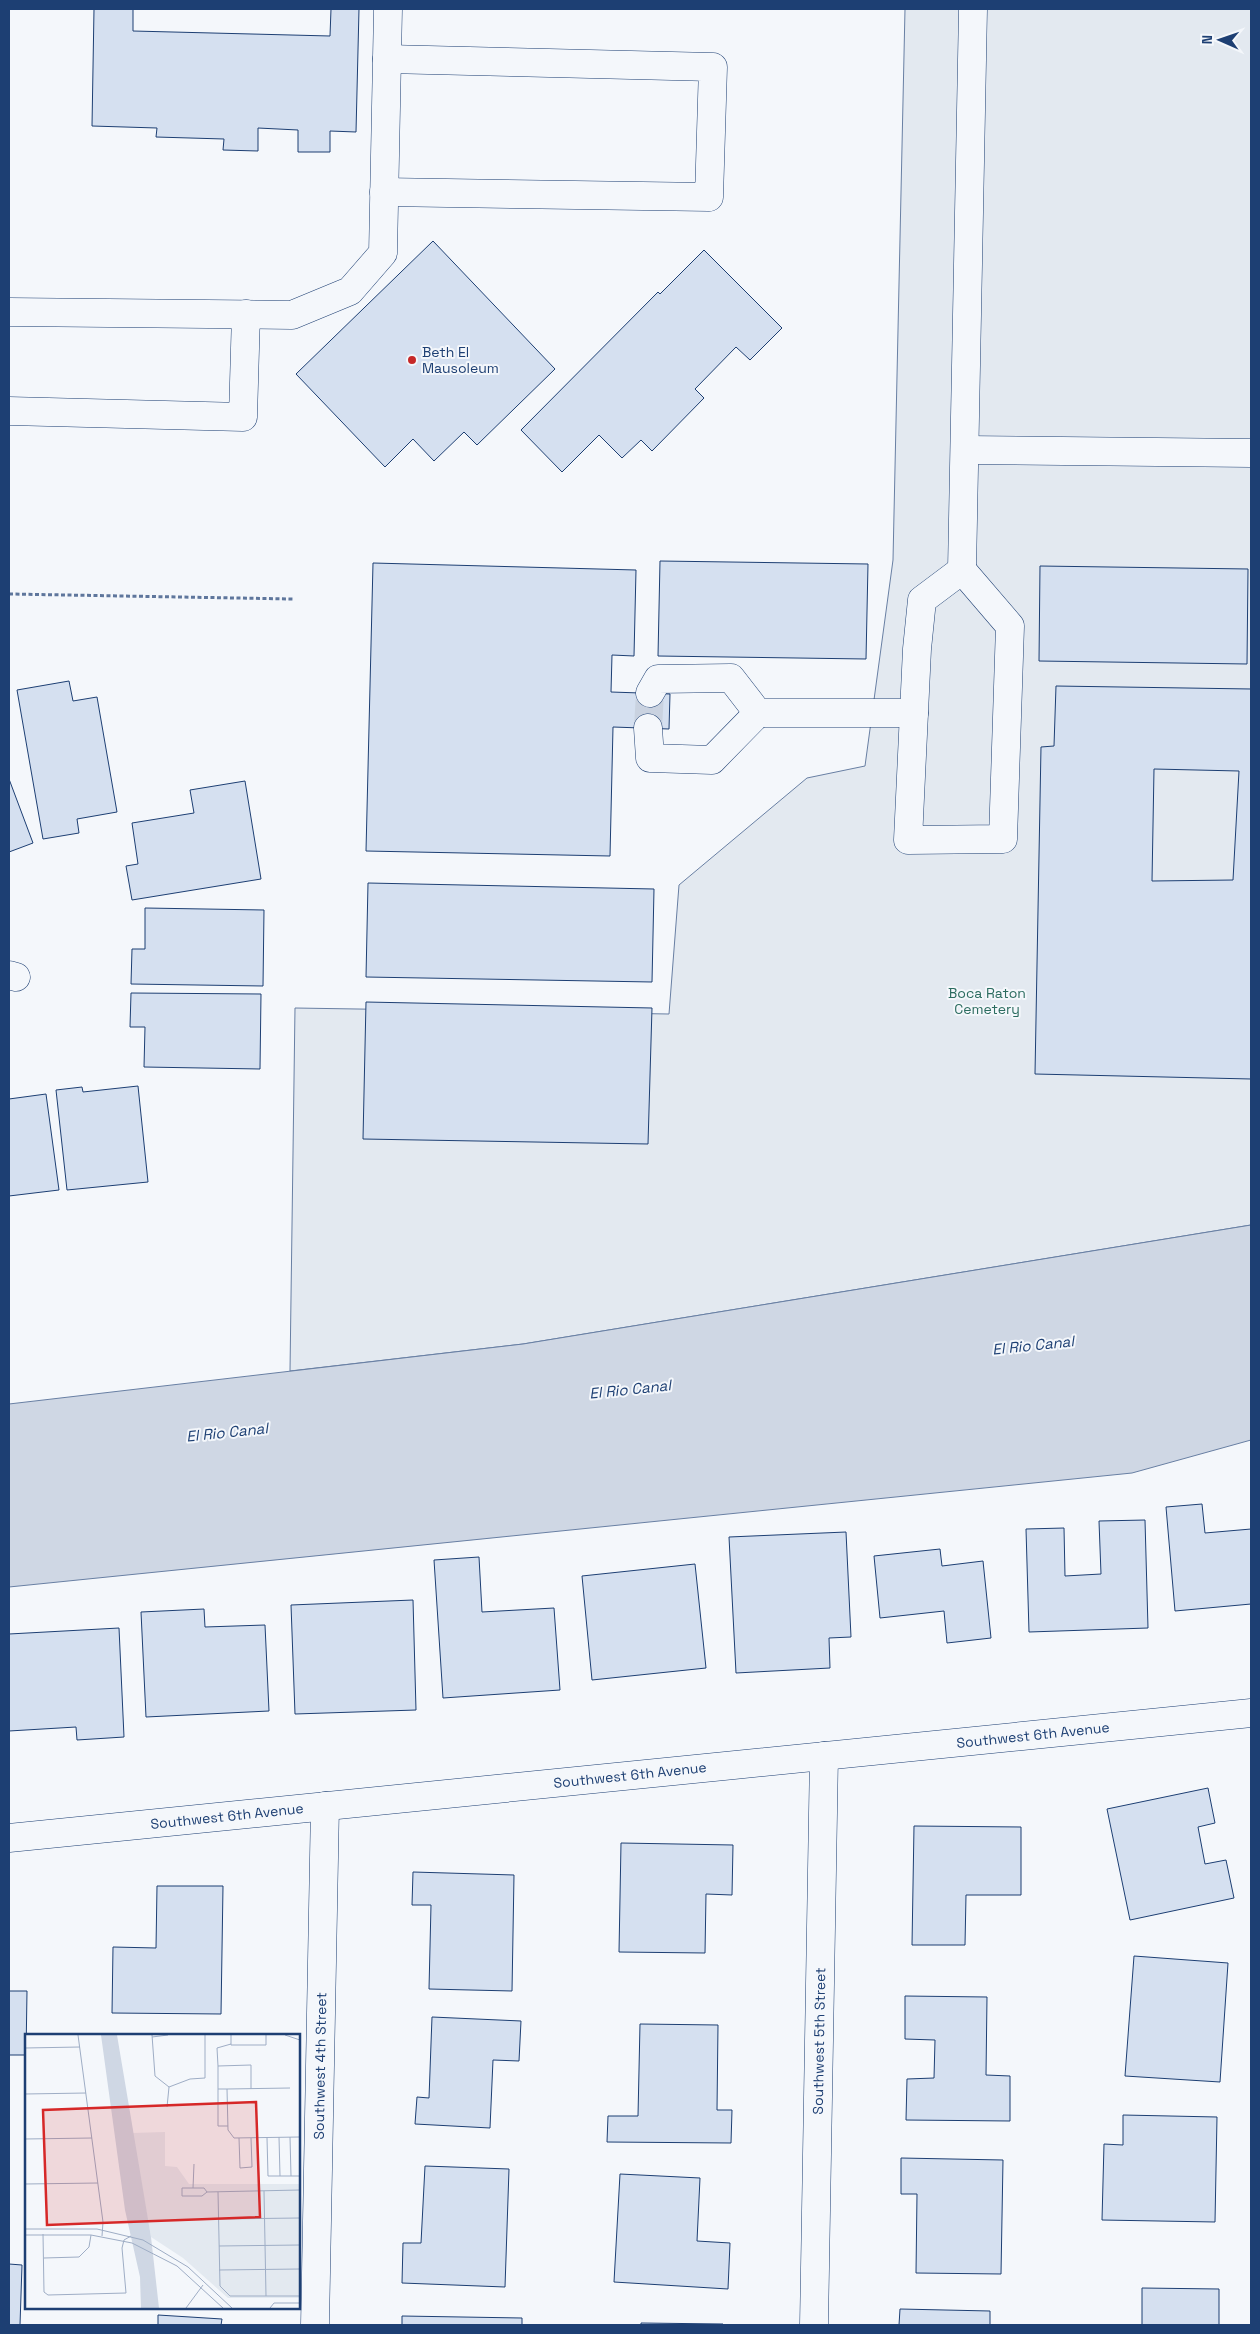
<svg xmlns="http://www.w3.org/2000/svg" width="1260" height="2334" font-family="'Space Grotesk',sans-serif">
<rect width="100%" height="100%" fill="#f4f7fb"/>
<path fill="#e3e9f0" stroke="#687fa3" d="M905,9h346v1216l-728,119 -233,27 5,-363 374,6 10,-129 128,-107 58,-12 28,-206z"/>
<path fill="#cfd7e4" stroke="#687fa3" d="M1251,1225v215l-119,33 -1123,114v-183l514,-60z"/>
<g fill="#d5e0f0" stroke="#1d3f73" fill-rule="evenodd">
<path d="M94,9h39v22l197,5 1,-27h28l-3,123 -26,-1v21h-32v-22l-40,-2v23l-35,-1 1,-11 -68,-2 1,-9 -65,-2z"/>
<path d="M433,241l122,128 -78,76 -13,-13 -30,29 -21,-22 -28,28 -89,-93z"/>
<path d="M704,250l78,78 -32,32 -14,-13 -41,42 9,9 -52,53 -11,-11 -19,18 -23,-23 -37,37 -41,-42 137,-138 2,2z"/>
<path d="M660,561l208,3 -2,95 -208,-3z"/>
<path d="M373,563l263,7 -2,86 -22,-1 -1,37 59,2 -1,35 -56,-2 -3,129 -244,-5z"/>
<path d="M1040,566l208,3 -1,95 -208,-3z"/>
<path d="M69,681l4,20 24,-4 20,115 -40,7 2,14 -36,6 -26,-149z"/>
<path d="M1056,686l195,3v390l-216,-5 6,-327 13,-1zM1154,769l85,2 -6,109 -81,1z"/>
<path d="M9,779l24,64 -24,9z"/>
<path d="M245,781l16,98 -129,21 -6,-34 12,-2 -6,-41 62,-10 -4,-23z"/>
<path d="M368,883l286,6 -2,93 -286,-5z"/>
<path d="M145,908l119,2 -1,76 -132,-2 1,-35h13z"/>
<path d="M131,993l130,1 -1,75 -116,-2 1,-40h-15z"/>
<path d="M366,1002l286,6 -4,136 -285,-5z"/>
<path d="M138,1086l10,96 -81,8 -11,-100 26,-3 1,5z"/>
<path d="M46,1094l13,96 -50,6v-97z"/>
<path d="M1202,1504l3,29 46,-4v75l-76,7 -9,-104z"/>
<path d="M1145,1520l3,108 -119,4 -3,-103 38,-1 1,48 36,-2 -2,-53z"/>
<path d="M846,1532l5,105 -22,1 1,30 -94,5 -7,-136z"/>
<path d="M940,1549l2,17 41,-5 8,77 -44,5 -3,-32 -64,7 -6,-62z"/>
<path d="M479,1557l3,55 72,-4 6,82 -117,8 -9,-138z"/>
<path d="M695,1564l11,104 -114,12 -10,-104z"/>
<path d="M413,1600l3,110 -121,4 -4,-109z"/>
<path d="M204,1609l1,18 60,-2 4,86 -123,6 -5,-105z"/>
<path d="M119,1628l5,109 -47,3 -1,-13 -67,4v-97z"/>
<path d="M1208,1788l7,35 -17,4 7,37 21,-4 8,38 -104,22 -23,-111z"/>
<path d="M914,1826l107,1v68h-55l-1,50h-53z"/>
<path d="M621,1843l112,2 -1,50 -26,-1 -1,59 -86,-1z"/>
<path d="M413,1872l101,3 -2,116 -83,-2 2,-84h-19z"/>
<path d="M157,1886h66l-2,128 -109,-1 1,-66 43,1z"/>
<path d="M1134,1956l94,7 -8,119 -95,-6z"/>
<path d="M9,1991h18l-1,64h-17z"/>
<path d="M905,1996l82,1 -1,78 24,1v45l-104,-1 1,-41 27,-1 1,-38 -30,-1z"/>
<path d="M432,2017l89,4 -2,40 -26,-1 -3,68 -75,-4 2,-27 12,1z"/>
<path d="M640,2024l78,1 -1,85h15l-1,33 -124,-1 1,-26h30z"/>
<path d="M1123,2115l94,2 -2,105 -113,-2 2,-76 19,1z"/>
<path d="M901,2158l102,2 -2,114 -85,-1 1,-79h-16z"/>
<path d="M425,2166l84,3 -4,118 -103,-4 1,-40h18z"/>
<path d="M620,2174l80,4 -3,63 33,2 -2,46 -114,-7z"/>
<path d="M9,2264l13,1 -2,60h-11z"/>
<path d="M1142,2288l77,1v36h-77z"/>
<path d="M900,2309l90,2v14h-91z"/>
<path d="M158,2315l64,4 -1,6h-63z"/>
<path d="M402,2316l120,2v7h-120z"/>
<path d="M641,2323l82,1v1h-82z"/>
</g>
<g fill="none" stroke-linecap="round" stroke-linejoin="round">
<path stroke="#c9d2e0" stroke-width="28" stroke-dasharray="28 14" stroke-linecap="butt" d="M648,728l2,-35"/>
<g stroke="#1d3f73" stroke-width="29">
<g id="minor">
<path d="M384,192l325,5 4,-130 -326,-8"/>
<path d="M9,312l283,3 58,-24 33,-38 5,-244"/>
<path d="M9,411l234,6 3,-103"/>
<path d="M965,450l286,3"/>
<path d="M962,570l48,56 -7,213 -95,1 9,-191 5,-49z"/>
<path d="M962,570l11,-561"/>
<path d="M650,693l8,-14 73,-1 27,35h156"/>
<path d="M648,728l2,30 62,2 46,-47"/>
<path d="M9,975l7,2"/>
<path d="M9,1838l1242,-125"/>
<path d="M315,2325l10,-519"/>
<path d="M814,2325l10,-569"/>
</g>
</g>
<path stroke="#5e769c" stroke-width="3" stroke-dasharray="4 2.5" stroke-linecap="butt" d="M9,594l284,5"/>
<use href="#minor" stroke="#f4f7fb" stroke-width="28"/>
</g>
<circle fill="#c62828" stroke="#f4f7fb" stroke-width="2" cx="412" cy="360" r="5"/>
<g text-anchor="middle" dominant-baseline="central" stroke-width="4" stroke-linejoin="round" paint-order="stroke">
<g font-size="14" fill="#1d3f73" stroke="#f4f7fb" text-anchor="start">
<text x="422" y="352">Beth El<tspan x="422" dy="16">Mausoleum</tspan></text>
</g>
<g font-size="14" fill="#2c6c60" stroke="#f4f7fb">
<text x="987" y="993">Boca Raton<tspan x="987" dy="16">Cemetery</tspan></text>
</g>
<g font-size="14" fill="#1d3f73" stroke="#f4f7fb">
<text transform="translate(1033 1735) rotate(-6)">Southwest 6th Avenue</text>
<text transform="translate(630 1775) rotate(-6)">Southwest 6th Avenue</text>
<text transform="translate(227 1816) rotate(-6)">Southwest 6th Avenue</text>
<text transform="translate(819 2041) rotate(-89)">Southwest 5th Street</text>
<text transform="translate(320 2066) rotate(-89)">Southwest 4th Street</text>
</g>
<g font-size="15" font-style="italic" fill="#1d3f73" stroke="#f4f7fb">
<text transform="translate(1033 1345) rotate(-6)">El Rio Canal</text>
<text transform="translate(630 1389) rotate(-6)">El Rio Canal</text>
<text transform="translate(227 1432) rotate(-6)">El Rio Canal</text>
</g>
</g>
<g transform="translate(25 2034)">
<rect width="275" height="275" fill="#f4f7fb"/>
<path d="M140,98v34l12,1 12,17h111v114h-72l-45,-40 -32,-21 -19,-104z" fill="#e3e9f0"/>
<path d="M76,1h16l34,202 8,71h-18l-1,-31 -15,-67z" fill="#cfd7e4"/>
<path fill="none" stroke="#9eadc5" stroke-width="1" d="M53,1l25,187 -1,14M127,1l3,41 14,11 21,-8 15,-1v-43M206,1v10h35v-10M260,1l15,5M127,3l16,-2M0,14l55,-1M193,32l-1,-18 14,-4M193,55h9l1,41 6,8 66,-1M202,55l63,-1M0,60l61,-1M142,73l2,-20M203,92h-10v-60l33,-1v24M254,103l1,39M265,103l1,39M214,104l1,30 12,-1 -1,-29M242,104l1,38h32M0,105l67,-1M0,150l73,-1M157,154h22l3,4 -5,4h-20zM168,154l1,-24M239,157l2,105M182,158l93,-2M193,158l2,94 10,10h70M193,185l82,-1M0,195h72l46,11 45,27 44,41M18,200l1,58 4,3 78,-2 -4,-45 2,-8 7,-4M0,201h66l41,8 45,23 46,42M194,212l81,-1M19,224l35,-1 10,-10 2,-12M194,236l81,-1M161,274l17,-23M245,274l4,-5h26"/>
<path fill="#d62828" fill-opacity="0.15" stroke="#d62828" stroke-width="2.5" d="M231,68l4,115 -213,8 -4,-115z"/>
<rect width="275" height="275" fill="none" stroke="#1d3f73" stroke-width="2.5"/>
</g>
<rect width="1260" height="2334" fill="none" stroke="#1d3f73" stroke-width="20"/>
<g transform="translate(1220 40) rotate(272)" stroke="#f4f7fb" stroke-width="4" paint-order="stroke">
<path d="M0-4L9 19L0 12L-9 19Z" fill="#1d3f73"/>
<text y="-8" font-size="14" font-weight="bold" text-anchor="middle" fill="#1d3f73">N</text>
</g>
</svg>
